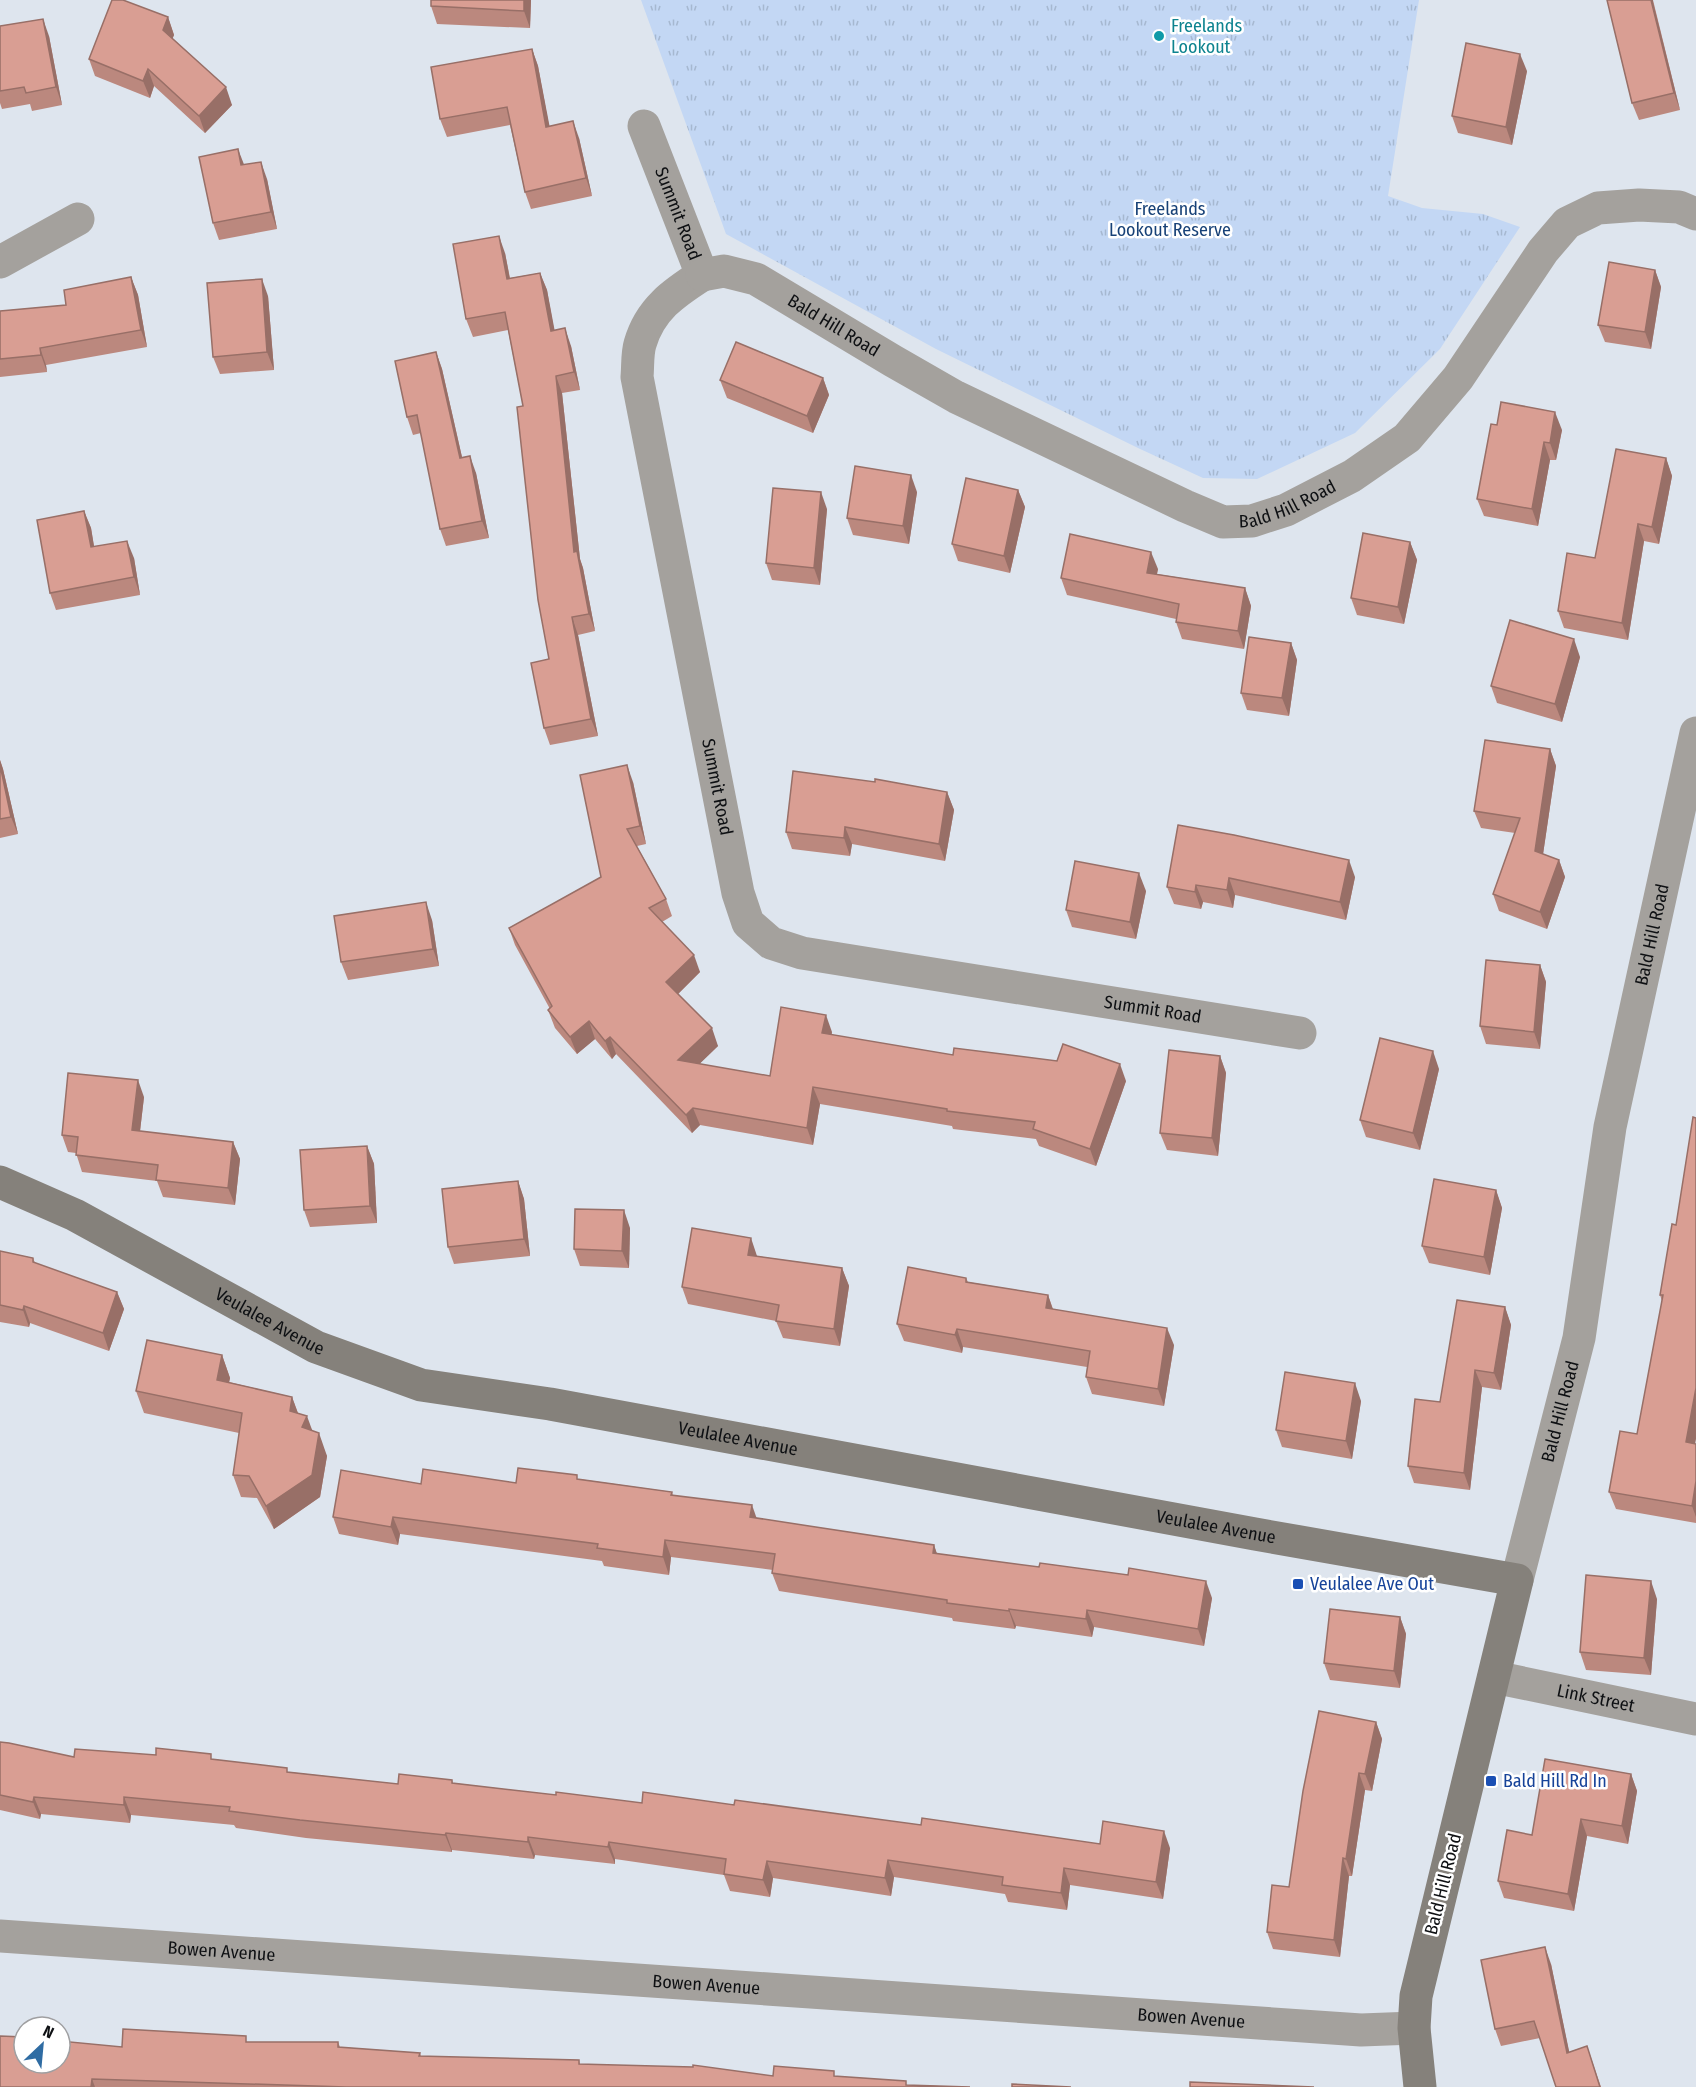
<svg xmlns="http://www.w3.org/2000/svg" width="1696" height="2087" font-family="'Fira Sans Condensed',sans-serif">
<defs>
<pattern id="grass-tufts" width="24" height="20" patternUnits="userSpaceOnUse" patternTransform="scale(1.5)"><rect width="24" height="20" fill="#c3d7f4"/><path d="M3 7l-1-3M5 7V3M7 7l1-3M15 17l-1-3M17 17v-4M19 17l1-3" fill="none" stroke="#a6b8d0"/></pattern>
</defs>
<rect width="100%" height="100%" fill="#dee5ee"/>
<path fill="url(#grass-tufts)" d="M641,0h778l-31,196 34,12 61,6 37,13 -80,122 -85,84 -98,46 -54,-1 -65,-30 -202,-99 -210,-115z"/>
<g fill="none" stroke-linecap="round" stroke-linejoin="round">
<g stroke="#a4a19d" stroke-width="33">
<path id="s1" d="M644,126l58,149c-28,18 -52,34 -62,69 -3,10 -2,23 -3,33l101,516 10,30 23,20 31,10 498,80"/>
<path d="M0,262l78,-43"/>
<path id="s2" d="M702,275l22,-4 32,8 137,82 63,36 229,109 38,16 29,-1 34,-11 66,-34 55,-38 51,-60 85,-127 24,-28 31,-15 41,-3 40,2 17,7"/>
<path id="s3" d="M1517,1580l62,-242 31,-211 86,-394"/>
<path id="s4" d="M1494,1677l202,42"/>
<path id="s5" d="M0,1936l1361,94 53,-2"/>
</g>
<path stroke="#85817b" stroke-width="33" id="s6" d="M0,1182l75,33 241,132 105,38 129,19 705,130 262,46 -101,416 -2,32 6,59"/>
</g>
<g fill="#bb887e">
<path d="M431,0h100l-1,28 -93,-4 -6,-18z"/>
<path d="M1607,0h46l27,110 -41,10 -7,-17z"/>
<path d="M168,17l6,18 -2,4 60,66 -27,28 -51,-47 -4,12 -55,-22 -6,-17z"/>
<path d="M0,26l49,10 13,69 -30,6 -2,-7 -28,5 -2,-6z"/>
<path d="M532,49l6,17 11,60 30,12 13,58 -61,13 -6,-17 -15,-67 -63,12 -7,-18z"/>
<path d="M1527,71l-15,74 -54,-12 -6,-17z"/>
<path d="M244,165l23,14 10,50 -58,11 -6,-17z"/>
<path d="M505,253l5,25 30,-5 7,17 7,40 17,16 9,44 -18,3 18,166 3,9 12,63 -17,4 20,101 -48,9 -6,-17 5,-69 -26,-253 -15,-76 -35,7 -7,-18z"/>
<path d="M1655,270l6,17 -10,62 -46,-7 -7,-17z"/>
<path d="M131,277l7,18 9,52 -101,18 1,7 -47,5v-66l66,-6z"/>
<path d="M268,296l6,74 -54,4 -7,-17z"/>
<path d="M436,352l6,17 20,88 14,16 13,65 -43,8 -6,-17 -19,-96 -8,2 -6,-18z"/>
<path d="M823,378l6,17 -16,38 -86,-35 -7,-18z"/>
<path d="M1491,424l71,6 -6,30h-6l-12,66 -54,-10 -7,-17z"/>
<path d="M1666,458l6,18 -13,68 -15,-3 -16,99 -64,-12 -6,-17z"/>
<path d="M1018,490l7,17 -15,66 -52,-12 -6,-17z"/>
<path d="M917,492l-8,52 -56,-9 -6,-17z"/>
<path d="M827,509l-7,76 -48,-5 -6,-17z"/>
<path d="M84,511l7,17 3,19 40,11 6,37 -84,15 -6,-17z"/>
<path d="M1410,542l7,18 -13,64 -47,-9 -6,-17z"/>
<path d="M1158,569l-1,5 88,14 6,18 -7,43 -62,-10 -6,-17v-3l-109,-24 -6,-17z"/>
<path d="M1291,643l6,17 -8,56 -42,-6 -6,-17z"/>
<path d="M1580,657l-18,65 -65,-19 -6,-17z"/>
<path d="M1550,749l6,17 -13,88 16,6 6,17 -18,52 -48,-18 -6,-17 22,-61 -34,-5 -7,-17z"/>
<path d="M0,760l3,9 15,65 -18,4z"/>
<path d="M633,782l13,62 -9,2 29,53 6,17 -10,6 38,50 -22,22 40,52 -19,18 71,12 62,-44 -1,3 122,20 173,26 -30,85 -57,-20 -3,-7 -83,-10 -1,-3 -132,-22 -7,41 -113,-20 -8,8 -76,-79 -4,5 -17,-20 -18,15 -22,-26 -7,-18 2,-1 -35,-64 -6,-17 92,-51z"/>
<path d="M947,792l7,18 -9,51 -93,-17 -2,12 -58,-7 -6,-17z"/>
<path d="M1178,825l177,52 -9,43 -111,-25 -2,13 -30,-6 -2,7 -27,-5 -7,-17z"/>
<path d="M1146,891l-10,48 -64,-12 -6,-17z"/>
<path d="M432,920l7,46 -91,14 -7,-18z"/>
<path d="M1540,965l6,17 -6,67 -54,-5 -6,-18z"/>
<path d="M1220,1056l6,17 -8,83 -51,-6 -7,-17z"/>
<path d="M1439,1069l-19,81 -54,-13 -6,-17z"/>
<path d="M144,1097l-4,34 93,11 7,17 -5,46 -72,-8 -6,-16 -75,-9 -6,-19 -8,-1 -6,-17z"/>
<path d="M367,1146l7,18 3,59 -67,4 -6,-17z"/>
<path d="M518,1181l6,18 6,57 -76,8 -6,-17z"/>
<path d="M1496,1190l6,18 -12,67 -61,-12 -7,-17z"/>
<path d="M1676,1225l19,219h1v79l-80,-14 -7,-17 28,-58 25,-133 -2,-6z"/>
<path d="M630,1228l-1,40 -49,-2 -6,-17z"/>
<path d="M0,1251l33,7 2,5 82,29 7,17 -15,42 -79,-28 -1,4 -29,-5z"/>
<path d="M757,1256l85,12 7,18 -9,60 -57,-8 -7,-17 -88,-17 -6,-17z"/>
<path d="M966,1278l2,4 80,13 5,14 121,36 -10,61 -72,-12 -6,-17 1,-10 -124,-20 -1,6 -58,-12 -7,-17z"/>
<path d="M1505,1307l6,18 -10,65 -19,-3 -12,103 -56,-7 -6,-17z"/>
<path d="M222,1355l8,23 -1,4 63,15 6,16 15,18 14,25 -7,41 -46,32 -17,-31 -16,-1 -8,-22 6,-42 -95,-20 -8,-22z"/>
<path d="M1361,1401l-9,58 -70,-12 -6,-17z"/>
<path d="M579,1479l93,13 1,3 83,23 178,27 3,9 275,44 -8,48 -110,-19 -2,10 -76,-11 -1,3 -62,-8 -1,-3 -173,-27 -7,-18 1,-3 -102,-13 -2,18 -65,-9 -2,-5 -202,-27 -2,11 -59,-11 -6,-17 88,-33 95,-1z"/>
<path d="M1657,1599l-6,76 -65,-5 -6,-18z"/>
<path d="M1400,1617l6,17 -6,54 -70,-8 -6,-17z"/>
<path d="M1376,1722l6,17 -10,52 -7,-1 -13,86h-3l-9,81 -67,-8 -6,-17 22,-45z"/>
<path d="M0,1742l74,15 140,2 75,13 109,12 54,-4 1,3 103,12 86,8 92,2 366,39 70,4 -7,51 -93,-14 -3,25 -59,-8 -3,-8 -111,-17 -3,19 -118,-18 -3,19 -40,-6 -6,-16 -109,-16v5l-80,-9 -1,4 -82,-9v2l-146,-14 -70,-10 -2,-3 -103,-10 -1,8 -89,-9 -1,5 -40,-9z"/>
<path d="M1631,1774l6,17 -9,53 -41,-8 -13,75 -70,-13 -6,-17 34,-46z"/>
<path d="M1551,1964l18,88 18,-6 14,41h-45l-16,-49 -39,8 -6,-17z"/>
<path d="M249,2042h89l2,5 80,6 1,3 158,4 1,5 193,11h63l72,9 62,2h-970l122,-40z"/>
</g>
<g fill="#986f67">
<path d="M524,0h7l-1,28 -6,-17z"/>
<path d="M1651,0h2v2l27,108 -6,-17z"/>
<path d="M168,17l6,18 -5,12 -6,-17z"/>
<path d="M43,19l6,17 13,69 -6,-18z"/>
<path d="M532,49l6,17 15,78 -7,-17z"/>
<path d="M1520,54l7,17 -15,74 -6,-18z"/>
<path d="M148,69l6,17 -4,12 -7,-17z"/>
<path d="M226,87l6,18 -27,28 -6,-17z"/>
<path d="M573,121l6,17 13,58 -6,-18z"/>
<path d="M238,149l7,18 -4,-2z"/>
<path d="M261,162l6,17 10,50 -6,-17z"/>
<path d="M499,236l6,17 8,43 -6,-17z"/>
<path d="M1655,270l6,17 -10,62 -6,-17z"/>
<path d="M540,273l7,17 11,58 -7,-17z"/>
<path d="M131,277l7,18 9,52 -6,-17z"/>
<path d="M262,279l6,17 6,74 -7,-18z"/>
<path d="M565,328l6,18 9,44 -6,-18z"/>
<path d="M40,348l6,17 1,7 -6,-17z"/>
<path d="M436,352l6,17 24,106 -6,-17z"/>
<path d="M556,376l6,17 18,166 3,9 12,63 -6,-17 -15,-62z"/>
<path d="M823,378l6,17 -16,38 -6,-17z"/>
<path d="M1555,412l7,18 -6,30 -6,-17z"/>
<path d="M1544,442l6,18 -12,66 -6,-17z"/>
<path d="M470,456l6,17 13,65 -7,-17z"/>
<path d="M1666,458l6,18 -13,68 -7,-17z"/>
<path d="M911,475l6,17 -8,52 -6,-18z"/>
<path d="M1018,490l7,17 -15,66 -6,-17z"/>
<path d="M821,492l6,17 -7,76 -6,-17z"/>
<path d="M84,511l7,17 6,36 -6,-17z"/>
<path d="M1638,524l6,17 -16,99 -6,-17z"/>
<path d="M127,541l7,17 6,37 -6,-18z"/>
<path d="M1410,542l7,18 -13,64 -6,-17z"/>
<path d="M1151,552l7,17 -5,21 -6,-17z"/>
<path d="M1245,588l6,18 -7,43 -6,-18z"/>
<path d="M572,617l6,18 20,101 -7,-17z"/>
<path d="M1574,639l6,18 -18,65 -7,-18z"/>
<path d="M1291,643l6,17 -8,56 -7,-18z"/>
<path d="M1550,749l6,17 -15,102 -6,-17z"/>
<path d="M0,760l3,9 15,65 -7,-17 -11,-52z"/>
<path d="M627,765l6,17 13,62 -6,-18z"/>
<path d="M947,792l7,18 -9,51 -6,-17z"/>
<path d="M845,827l7,17 -2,12 -6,-18z"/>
<path d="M1349,860l6,17 -9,43 -6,-18z"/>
<path d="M1559,860l6,17 -18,52 -7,-17z"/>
<path d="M1139,873l7,18 -10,48 -6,-17z"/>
<path d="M1229,878l6,17 -2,13 -6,-18z"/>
<path d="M1196,885l7,17 -2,7 -6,-17z"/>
<path d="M426,902l6,18 7,46 -6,-17z"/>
<path d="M694,955l6,17 -28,28 -6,-18z"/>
<path d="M1540,965l6,17 -6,67 -6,-17z"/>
<path d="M826,1015l6,17 -3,19 -7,-18z"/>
<path d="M589,1021l6,18 -18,15 -7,-17z"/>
<path d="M712,1028l6,18 -33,32 -7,-18z"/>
<path d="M610,1037l6,17 -4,5 -7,-18z"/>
<path d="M1433,1051l6,18 -19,81 -7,-17z"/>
<path d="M1220,1056l6,17 -8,83 -6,-18z"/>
<path d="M1120,1064l6,17 -30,85 -6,-17z"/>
<path d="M138,1080l6,17 -6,51 -6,-18z"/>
<path d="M813,1087l7,17 -7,41 -6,-17z"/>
<path d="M693,1108l7,17 -8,8 -6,-18z"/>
<path d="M233,1142l7,17 -5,46 -7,-17z"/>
<path d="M367,1146l7,18 3,59 -7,-17z"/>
<path d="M518,1181l6,18 6,57 -6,-17z"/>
<path d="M1496,1190l6,18 -12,67 -6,-18z"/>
<path d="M624,1210l6,18 -1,40 -7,-17z"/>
<path d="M751,1238l6,18 -3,16 -6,-17z"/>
<path d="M842,1268l7,18 -9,60 -6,-17z"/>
<path d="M117,1292l7,17 -15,42 -6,-18z"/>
<path d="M1048,1295l6,18 -8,-5z"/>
<path d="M24,1306l6,17 -1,4 -6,-17z"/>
<path d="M1505,1307l6,18 -10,65 -7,-17z"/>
<path d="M1167,1328l7,17 -10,61 -6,-17z"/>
<path d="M957,1329l6,18 -1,6 -7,-18z"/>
<path d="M222,1355l8,23 -5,24 -8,-22z"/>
<path d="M1475,1370l7,17 -12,103 -6,-17z"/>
<path d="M1355,1383l6,18 -9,58 -6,-18z"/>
<path d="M1696,1388v51l-4,21 -6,-18z"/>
<path d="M292,1397l8,22 -10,-8z"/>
<path d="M307,1416l8,22 -13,-11z"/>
<path d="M319,1433l8,23 -7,41 -46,32 -8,-23z"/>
<path d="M1696,1481v36l-4,-11z"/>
<path d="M752,1505l6,17 -8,-5z"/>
<path d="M393,1517l7,17 -2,11 -7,-18z"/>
<path d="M665,1540l6,17 -2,18 -6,-18z"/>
<path d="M934,1545l6,18 -7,-10z"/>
<path d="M1206,1581l6,17 -8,48 -6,-17z"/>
<path d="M1651,1581l6,18 -6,76 -7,-17z"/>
<path d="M1009,1609l7,17 -1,3 -6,-18z"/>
<path d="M1087,1610l7,17 -2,10 -6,-18z"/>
<path d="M1400,1617l6,17 -6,54 -6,-17z"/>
<path d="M1376,1722l6,17 -10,52 -7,-17z"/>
<path d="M1359,1773l6,17 -13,86 -6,-17z"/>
<path d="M1631,1774l6,17 -9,53 -6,-18z"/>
<path d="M34,1797l7,17 -1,5 -7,-17z"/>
<path d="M124,1797l7,18 -1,8 -6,-18z"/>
<path d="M1581,1819l6,17 -13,75 -6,-17z"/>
<path d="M1164,1831l6,17 -7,51 -7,-17z"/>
<path d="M446,1833l6,17v2l-7,-17z"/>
<path d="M528,1837l7,18 -1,4 -6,-17z"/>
<path d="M609,1842l6,17v5l-7,-17z"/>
<path d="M1343,1858l6,18 -9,81 -6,-17z"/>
<path d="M888,1860l6,17 -3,19 -6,-18z"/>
<path d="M767,1861l6,17 -3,19 -7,-17z"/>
<path d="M1064,1868l6,17 -3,25 -6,-17z"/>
<path d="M1545,1947l6,17 22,106 -6,-17z"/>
<path d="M92,2079l3,8h-4z"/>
</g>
<g fill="#d99e93" stroke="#986f67" stroke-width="1.5">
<path d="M112,0h11l45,17 -5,13 63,57 -27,29 -51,-47 -5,12 -54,-22z"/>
<path d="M431,0h93v11l-93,-5z"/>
<path d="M1607,0h44l23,93 -42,10z"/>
<path d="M43,19l13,68 -30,6 -2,-6 -24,4v-65z"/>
<path d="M1466,43l54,11 -14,73 -54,-11z"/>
<path d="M532,49l14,78 27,-6 13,57 -61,14 -18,-85 -67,12 -9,-52z"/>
<path d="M238,149l3,16 20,-3 10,50 -58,11 -14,-66z"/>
<path d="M499,236l8,43 33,-6 11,58 14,-3 9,44 -18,4 18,176 3,-1 12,63 -17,3 19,102 -47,9 -13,-65 18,-4 -11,-59 -21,-193 6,-1 -18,-94 -39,7 -13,-75z"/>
<path d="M1609,262l46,8 -10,62 -47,-7z"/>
<path d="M131,277l10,53 -101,18 1,7 -41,4v-48l66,-6 -2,-15z"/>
<path d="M262,279l5,73 -54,5 -6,-74z"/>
<path d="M736,342l87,36 -16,38 -87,-36z"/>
<path d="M436,352l24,106 10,-2 12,65 -42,8 -23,-114 -10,2 -12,-56z"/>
<path d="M1501,402l54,10 -5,31 -6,-1 -12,67 -55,-10 14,-75 6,1z"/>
<path d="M1616,449l50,9 -14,69 -14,-3 -16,99 -64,-12 9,-58 28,5z"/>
<path d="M855,466l56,9 -8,51 -56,-8z"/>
<path d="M966,478l52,12 -14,66 -52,-12z"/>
<path d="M773,488l48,4 -7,76 -48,-5z"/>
<path d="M84,511l7,36 36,-6 7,36 -84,16 -13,-73z"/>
<path d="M1363,533l47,9 -12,65 -47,-9z"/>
<path d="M1070,534l81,18 -4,21 98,15 -7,43 -62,-9 3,-18 -118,-26z"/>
<path d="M1510,620l64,19 -19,65 -64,-18z"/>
<path d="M1249,637l42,6 -9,55 -41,-5z"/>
<path d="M1485,740l65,9 -15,102 24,9 -19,52 -47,-18 27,-76 -46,-7z"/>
<path d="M0,765l11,52 -11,2z"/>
<path d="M627,765l13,61 -13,3 39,70 -17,9 45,47 -28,27 46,46 -34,32 92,16 11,-69 45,8 -4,18 131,22 1,-7 103,13 6,-17 57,20 -30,85 -57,-20 2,-7 -88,-11v-2l-134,-22 -6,41 -114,-20 -7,7 -76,-78 -5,4 -16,-20 -19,16 -22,-27 4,-4 -43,-78 92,-51 -21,-102z"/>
<path d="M793,771l82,11v-3l72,13 -8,52 -94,-17 -1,11 -58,-6z"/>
<path d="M1178,825l56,10 115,25 -9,42 -111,-24 -2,12 -31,-5 -1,7 -28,-5z"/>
<path d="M1075,861l64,12 -9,49 -64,-12z"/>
<path d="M426,902l7,47 -92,13 -7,-46z"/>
<path d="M1486,960l54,5 -6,67 -54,-6z"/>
<path d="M1380,1038l53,13 -20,82 -53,-13z"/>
<path d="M1169,1050l51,6 -8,82 -52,-5z"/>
<path d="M68,1073l70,7 -6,50 101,12 -5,46 -72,-8 2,-15 -82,-10 2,-18 -16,-2z"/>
<path d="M1693,1117l3,1v270l-10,54 10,2v37l-4,25 -83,-14 11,-61 17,3 26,-139h-3l12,-71 4,1z"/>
<path d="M367,1146l3,60 -66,4 -4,-60z"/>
<path d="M1434,1179l62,11 -12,67 -62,-11z"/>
<path d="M518,1181l6,58 -76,8 -6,-58z"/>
<path d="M575,1209l49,1 -2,41 -48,-2z"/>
<path d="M692,1228l59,10 -3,17 94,13 -8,61 -58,-8 3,-16 -97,-18z"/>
<path d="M0,1251l33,7v4l84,30 -14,41 -79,-27 -1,4 -23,-5z"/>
<path d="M908,1267l58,11v4l82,13 -2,13 121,20 -9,61 -72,-12 4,-26 -133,-22 -2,6 -58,-11z"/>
<path d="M1457,1300l48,7 -11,66 -19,-3 -11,103 -56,-7 7,-67 25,3z"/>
<path d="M147,1340l75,15 -5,25 75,17 -2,14 17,5 -5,11 17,6 -7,42 -46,31 -17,-30 -16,-1 9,-62 -106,-22z"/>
<path d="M1285,1372l70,11 -9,58 -70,-11z"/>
<path d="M518,1468l59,7v4l95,13 -1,3 81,10 -2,12 184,28 -1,8 106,14 1,-4 88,12 1,-7 77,13 -8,48 -111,-19 -1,9 -77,-10v2l-62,-8v-3l-175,-27 3,-19 -110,-14 -2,17 -66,-9 1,-4 -205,-27 -2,10 -58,-10 8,-47 80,14 2,-15 93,14z"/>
<path d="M1586,1575l65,6 -7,77 -64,-6z"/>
<path d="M1330,1609l70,8 -6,54 -70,-8z"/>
<path d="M1319,1711l57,11 -11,52 -6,-1 -13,86 -3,-1 -9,82 -67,-8 5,-47 17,2 14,-96z"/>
<path d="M0,1742l9,1 65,14 1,-8 81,6v-7l55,6v5l76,9v4l111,12 1,-10 53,6v3l104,12v-3l86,11 1,-11 91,13 1,-5 186,25 1,-7 178,26 3,-23 61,10 -8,51 -92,-14 -3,25 -59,-8 1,-8 -115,-17 -3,18 -118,-17 -4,19 -39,-6 2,-15 -117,-17 -1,5 -80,-10v5l-82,-9 -1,2 -145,-15 -71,-9 1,-4 -106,-10v8l-90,-8 -1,5 -33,-7z"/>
<path d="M1545,1759l86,15 -9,52 -41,-7 -13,75 -70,-13 9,-51 25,5z"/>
<path d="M1545,1947l22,106 20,-7 13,41h-44l-22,-66 -39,8 -14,-69z"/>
<path d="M123,2029l123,7v6h92v5l82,6 -1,3 160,4v4l114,3v-2l80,11 1,-10 60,5v5l72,5v4l64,2h-624l-254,-8 -1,8h-91v-51l24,1v26h36v-22l62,6z"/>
<path d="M1190,2082l124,5h-124z"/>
<path d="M1012,2084l59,3h-59z"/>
</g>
<circle fill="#0f9aa8" stroke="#fff" stroke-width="2" cx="1159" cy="36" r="6"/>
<g fill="#1a4fb4" stroke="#fff" stroke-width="2">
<rect x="1292" y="1578" width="12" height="12" rx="3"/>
<rect x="1485" y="1775" width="12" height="12" rx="3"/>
</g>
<g text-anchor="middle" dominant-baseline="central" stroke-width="5" stroke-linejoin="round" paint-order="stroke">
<g font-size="18" fill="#0d838f" stroke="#fff" text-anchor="start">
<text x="1171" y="26">Freelands<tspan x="1171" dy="21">Lookout</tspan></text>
</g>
<g font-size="18" fill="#174177" stroke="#fff">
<text x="1170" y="209">Freelands<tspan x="1170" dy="21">Lookout Reserve</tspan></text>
</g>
<g font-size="18" fill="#0e1013" stroke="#fff">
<text stroke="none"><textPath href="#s1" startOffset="94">Summit Road</textPath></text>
<text stroke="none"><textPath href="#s2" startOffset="146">Bald Hill Road</textPath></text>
<text stroke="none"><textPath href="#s2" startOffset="650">Bald Hill Road</textPath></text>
<text stroke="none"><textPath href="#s1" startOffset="706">Summit Road</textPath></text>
<text stroke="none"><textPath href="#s3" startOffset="660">Bald Hill Road</textPath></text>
<text stroke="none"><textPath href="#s1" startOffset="1264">Summit Road</textPath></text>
<text stroke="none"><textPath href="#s6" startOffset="304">Veulalee Avenue</textPath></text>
<text stroke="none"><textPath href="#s3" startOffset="174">Bald Hill Road</textPath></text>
<text stroke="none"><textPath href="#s6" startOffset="790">Veulalee Avenue</textPath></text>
<text stroke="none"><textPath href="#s6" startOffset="1276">Veulalee Avenue</textPath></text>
<text stroke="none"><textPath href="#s4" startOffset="104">Link Street</textPath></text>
<text transform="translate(1443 1884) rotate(-76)">Bald Hill Road</text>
<text stroke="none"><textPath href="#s5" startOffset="222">Bowen Avenue</textPath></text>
<text stroke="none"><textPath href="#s5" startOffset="708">Bowen Avenue</textPath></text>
<text stroke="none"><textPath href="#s5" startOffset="1194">Bowen Avenue</textPath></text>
</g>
<g font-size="18" fill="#164399" stroke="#fff" text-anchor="start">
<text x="1310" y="1584">Veulalee Ave Out</text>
<text x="1503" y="1781">Bald Hill Rd In</text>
</g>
</g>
<g transform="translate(42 2045) rotate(26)"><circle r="28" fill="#ffffff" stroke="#9f9fa1" stroke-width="1.5"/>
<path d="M0-4.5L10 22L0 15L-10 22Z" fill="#2f6ca3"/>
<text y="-9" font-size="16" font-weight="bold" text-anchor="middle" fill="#0e1013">N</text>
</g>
</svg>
